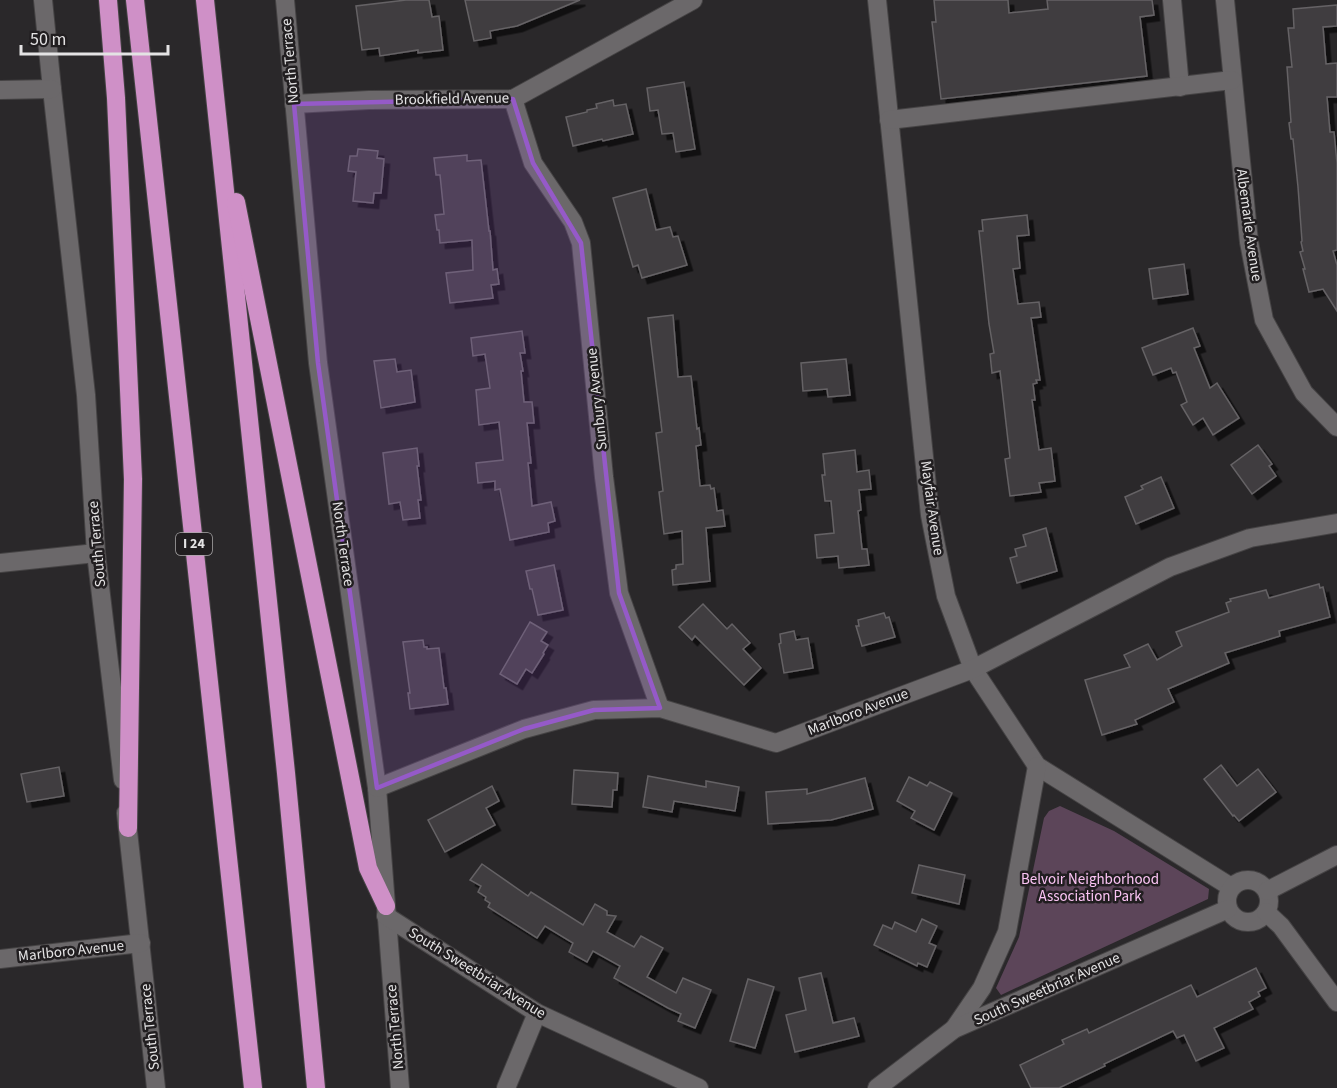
<svg xmlns="http://www.w3.org/2000/svg" width="1337" height="1088" font-family="'Source Sans 3',sans-serif">
<defs>
<filter id="shadow"><feDropShadow dx="5.5" dy="5.5" stdDeviation="0" flood-color="#0009"/></filter>
</defs>
<rect width="100%" height="100%" fill="#2a282a"/>
<path fill="#5c4559" d="M1060,806l54,25 95,58 -1,10 -207,96 -5,-7 23,-51 25,-119 5,-7z"/>
<g fill="#403e40" stroke="#656265" stroke-width="1.5" filter="url(#shadow)">
<path d="M406,0h23l3,17 7,-1 4,34 -25,3v-3l-38,6 -1,-8 -17,2 -6,-44z"/>
<path d="M465,0h115l-63,26 -27,5 1,7 -17,3z"/>
<path d="M934,0h74l1,13 39,-4 -1,-9h105l2,15 -14,2 7,59 -206,23 -9,-77h4z"/>
<path d="M1337,5v21l-14,1 3,37 11,-1v34h-10l3,35h4l3,31v87l-4,1 4,14v46l-14,-22 -14,3 -6,-23h2l-5,-17 3,-1 -2,-9 1,-1 -4,-54 -5,-48h-2l-2,-16 2,-1 -4,-55h5l-4,-39h6l-1,-19z"/>
<path d="M684,82l11,67 -19,3 -3,-19 -11,1 -4,-24 -8,1 -3,-23z"/>
<path d="M613,100l1,6 12,-2 7,30 -30,7 -1,-2 -29,7 -7,-29 21,-5v-2l10,-2 -1,-4z"/>
<path d="M358,149l20,2 -1,7 7,1 -3,34h-7l-1,10 -20,-2 3,-29 -8,-1 2,-15h7z"/>
<path d="M467,155v6l14,-1 8,71h1l3,39 4,-1 2,15 -8,1 2,13 -43,5 -4,-30 27,-3 -1,-30 -32,3 -1,-13h-2l-2,-15 9,-1 -4,-39h-4l-2,-17z"/>
<path d="M646,189l10,41 14,-3 3,10 5,-1 9,29 -45,13 -4,-13 -5,2 -20,-69z"/>
<path d="M1027,215l2,20 -12,1 3,32 -7,1 5,35 21,-2 2,15 -10,1 9,62h-4l1,3 -4,1 2,16h-3l7,50 12,-2 4,33 -16,2 2,9 -31,4 -5,-37 5,-1 -10,-87 -8,2 -2,-19 4,-1 -5,-29 -10,-93h4l-1,-11z"/>
<path d="M1184,264l4,30 -35,5 -4,-30z"/>
<path d="M673,315l5,62 13,-1 6,53 2,-1 2,17 -5,1 4,40 10,-1 1,4 3,-1 3,23 6,-1 2,16 -19,2 4,53 -37,4 -1,-15 4,-1v-4l7,-1 -1,-33 -18,3 -5,-42 4,-1 -7,-58 6,-1 -14,-114z"/>
<path d="M1193,328l7,18 -6,2 16,40 7,-5 22,35 -26,17 -10,-17 -10,7 -12,-20 6,-3 -11,-30 -3,1 -2,-5 -18,7 -11,-27z"/>
<path d="M522,331l3,22h-5l3,18h-2l3,31h8l2,21h-7l4,40h-3l4,43 19,-4 4,19 -7,2 1,9 -39,8 -10,-51 -5,1v-9l-17,2 -2,-20 27,-3 -4,-38 -20,3 -3,-35 14,-2 -5,-34 -12,2 -2,-18z"/>
<path d="M395,359l2,13 14,-2 4,32 -34,6 -7,-47z"/>
<path d="M846,359l4,36 -22,2 -1,-8 -24,2 -2,-28z"/>
<path d="M1258,445l14,19 -3,2 7,10 -24,18 -21,-29z"/>
<path d="M417,448l2,18h-2l4,34h-3l2,18 -17,2 -3,-18 -11,2 -6,-51z"/>
<path d="M855,450l2,22 12,-2 2,19 -12,1 2,20 -3,1 4,38h5l2,16 -30,3 -1,-12 -21,2 -2,-23 19,-2 -3,-32h-6l-3,-26h3l-2,-21z"/>
<path d="M1161,477l13,31 -38,16 -11,-27 18,-8 -2,-3z"/>
<path d="M1046,528l11,43 -40,12 -7,-25 7,-2 -2,-7 11,-3 -3,-11z"/>
<path d="M554,565l9,45 -25,5 -6,-26h-2l-4,-18z"/>
<path d="M1319,584l1,4 3,-1 7,30 -51,14 1,5 -55,17 4,10 -61,26 6,13 -39,18 2,4 -35,11 -17,-55 45,-13 -6,-12 24,-11 9,16 25,-14 -6,-14 53,-20 -3,-9 5,-2 -1,-2 36,-9 3,8z"/>
<path d="M703,604l24,25 5,-5 18,19 -7,6 18,19 -17,17 -49,-49 -3,4 -13,-13z"/>
<path d="M884,613l2,5 3,-1 6,20 -33,9 -6,-20h3l-1,-6z"/>
<path d="M530,622l17,10 -6,9 7,4 -5,8 1,1 -12,19 -6,-4 -9,15 -17,-10z"/>
<path d="M794,631l2,9 12,-2 5,30 -29,5 -5,-29 2,-1 -1,-9z"/>
<path d="M423,640l1,7h3v2l12,-1 5,40h2l2,16 -38,5 -2,-16h2l-7,-51z"/>
<path d="M1221,765l16,21 21,-17 18,23 -37,29 -5,-6 -1,1 -29,-37z"/>
<path d="M59,767l5,29 -37,6 -6,-28z"/>
<path d="M574,770l44,3 -1,17h-4l-1,17 -40,-3z"/>
<path d="M648,776l58,11v-6l33,6 -4,24 -61,-10 -2,11 -29,-5z"/>
<path d="M909,777l18,9 3,-4 22,11 -18,37 -23,-12 4,-7 -18,-10z"/>
<path d="M865,778l8,31 -42,11 -63,4 -2,-32 41,-3v5z"/>
<path d="M492,786l7,15 -13,7 9,17 -50,27 -17,-32z"/>
<path d="M482,864l46,32 3,-4 52,33 12,-21 12,7v4l9,1 -9,16 27,15 7,-11 22,12 -16,29 29,16 7,-15 28,12 -16,38 -17,-7 3,-7 -13,-6 -54,-30 6,-12 -27,-15 -6,11 -18,-10 4,-9 -28,-17 -8,12 -49,-31 2,-4 -5,-3 1,-3 -8,-5 3,-6 -11,-6z"/>
<path d="M919,865l46,10 -6,29 -47,-11z"/>
<path d="M922,919l15,7 -8,17 7,3 -9,21 -9,-4 -1,3 -43,-21 9,-20 9,4 3,-7 21,10z"/>
<path d="M1256,968l10,20 -8,4 2,4 -11,6 4,7 -39,19 10,20 -28,13 -12,-26 -7,3 -4,-7 -69,33 1,2 -46,22h-28l-11,-23 44,-21 -2,-4 25,-11 2,4 102,-48 6,12z"/>
<path d="M821,973l12,50 21,-5 5,18 -64,16 -9,-37 20,-5 -7,-32z"/>
<path d="M748,979l26,8 -19,61 -25,-7z"/>
</g>
<g fill="none" stroke-linecap="round" stroke-linejoin="round">
<g stroke="#454344" stroke-width="20">
<g id="minor">
<path d="M43,0l9,89 34,306 10,158 27,227"/>
<path d="M285,0l33,363 59,425 23,300"/>
<path d="M877,0l53,515 16,81 27,73 64,97 194,121"/>
<path d="M1172,0l8,87"/>
<path d="M1225,0l24,242 15,78 40,73 33,34"/>
<path d="M0,90l52,-1"/>
<path d="M513,99l20,64 40,59 8,21 23,234 15,116 41,115"/>
<path d="M294,104l75,-4 144,-1 180,-99"/>
<path d="M889,120l343,-40"/>
<path d="M0,563l96,-10"/>
<path d="M377,788l147,-59 70,-19 66,-2 116,35 197,-74 197,-102 80,-29 87,-15"/>
<path d="M126,813l30,275"/>
<circle cx="1248" cy="901" r="21"/>
<path d="M1267,891l70,-36"/>
<path d="M1266,912l15,14 56,76"/>
<path d="M386,916l151,97 162,75"/>
<path d="M0,959l141,-16"/>
<path d="M954,1029l28,-41 25,-56 30,-166"/>
<path d="M506,1088l31,-75"/>
<path d="M877,1088l77,-59 274,-120"/>
</g>
</g>
<g stroke="#454344" stroke-width="20">
<g id="highway">
<path d="M108,0l8,98 17,381 -5,349"/>
<path d="M135,0l118,1088"/>
<path d="M205,0l81,773 30,315"/>
<path d="M236,202l132,666 18,38"/>
</g>
</g>
<use href="#minor" stroke="#6b686a" stroke-width="18"/>
<use href="#highway" stroke="#cf90c7" stroke-width="18"/>
</g>
<path fill="#955ac8" fill-opacity="0.2" stroke="#955ac8" stroke-width="4.5" stroke-linejoin="round" d="M513,99l20,64 48,80 38,350 41,115 -66,2 -70,19 -147,59 -59,-425 -24,-259z"/>
<g text-anchor="middle" dominant-baseline="central" stroke-width="5" stroke-linejoin="round" paint-order="stroke">
<rect fill="#211e20" stroke="#aaa8a9" stroke-width="1.5" x="176" y="533" width="36" height="22" rx="4.5"/>
<g font-size="14" font-weight="bold" fill="#e4e3e4">
<text x="194" y="544">I 24</text>
</g>
<g font-size="15" fill="#e4e3e4" stroke="#211e20">
<text transform="translate(290 61) rotate(-95)">North Terrace</text>
<text transform="translate(452 99) rotate(-1)">Brookfield Avenue</text>
<text transform="translate(1249 225) rotate(82)">Albemarle Avenue</text>
<text transform="translate(597 399) rotate(-96)">Sunbury Avenue</text>
<text transform="translate(932 508) rotate(82)">Mayfair Avenue</text>
<text transform="translate(97 544) rotate(-95)">South Terrace</text>
<text transform="translate(343 544) rotate(82)">North Terrace</text>
<text transform="translate(858 712) rotate(-21)">Marlboro Avenue</text>
<text transform="translate(71 951) rotate(-6)">Marlboro Avenue</text>
<text transform="translate(477 973) rotate(32)">South Sweetbriar Avenue</text>
<text transform="translate(1047 989) rotate(-24)">South Sweetbriar Avenue</text>
<text transform="translate(150 1027) rotate(-96)">South Terrace</text>
<text transform="translate(395 1027) rotate(-95)">North Terrace</text>
</g>
<g font-size="15" fill="#fbc4f4" stroke="#211e20">
<text x="1090" y="879">Belvoir Neighborhood<tspan x="1090" dy="17">Association Park</tspan></text>
</g>
</g>
<path d="M21 45v9h147v-9" fill="none" stroke="#e4e3e4" stroke-width="3"/>
<text x="30" y="45" font-size="18" fill="#e4e3e4" stroke="#211e20" stroke-width="4.5" paint-order="stroke">50 m</text>
</svg>
